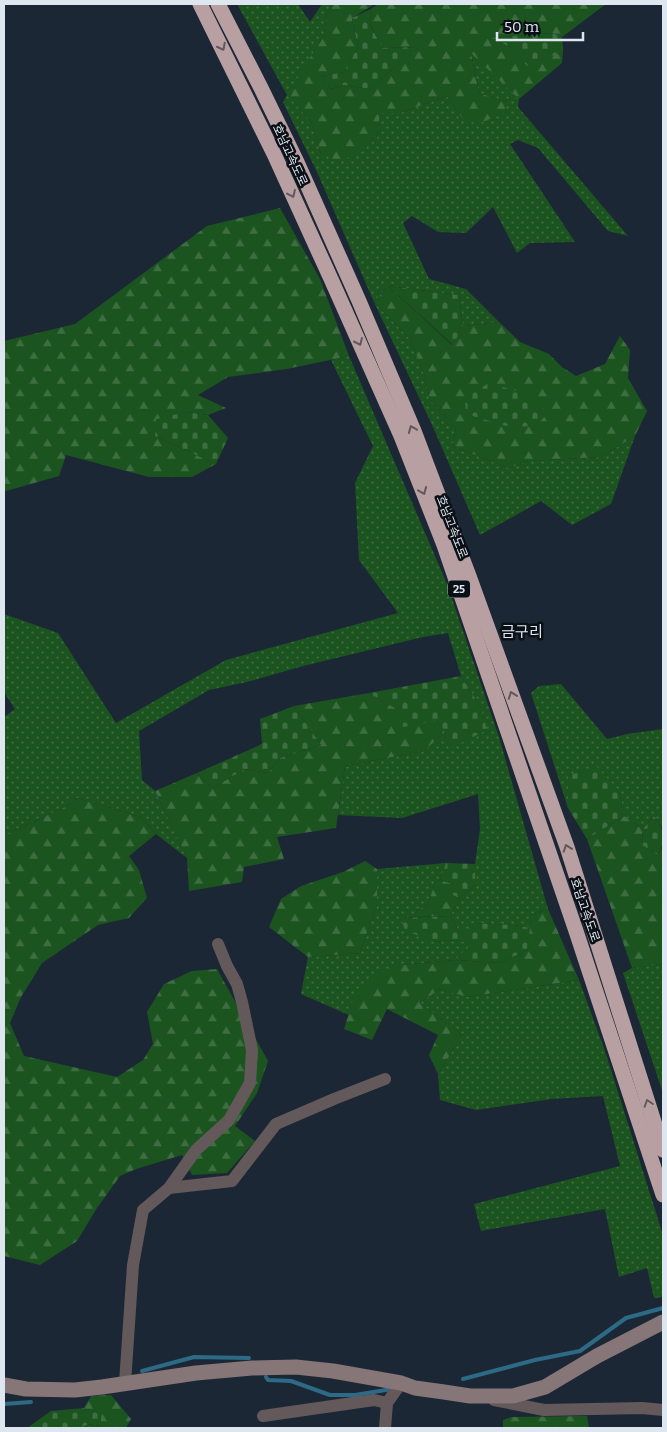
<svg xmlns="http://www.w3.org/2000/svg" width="667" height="1432" font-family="Bitter,'Noto Sans KR',serif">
<defs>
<pattern id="grass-dots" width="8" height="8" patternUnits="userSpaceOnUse" patternTransform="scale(1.25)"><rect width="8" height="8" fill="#1c5420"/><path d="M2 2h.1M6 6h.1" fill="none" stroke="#3d6d41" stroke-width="1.8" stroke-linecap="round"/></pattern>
<pattern id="forest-firs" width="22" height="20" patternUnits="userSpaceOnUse" patternTransform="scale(1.25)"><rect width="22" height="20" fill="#1c5420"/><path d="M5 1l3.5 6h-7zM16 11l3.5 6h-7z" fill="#3d6d41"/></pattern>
<pattern id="cemetery-stones" width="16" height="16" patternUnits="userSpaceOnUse" patternTransform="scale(1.25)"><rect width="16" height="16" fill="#1c5420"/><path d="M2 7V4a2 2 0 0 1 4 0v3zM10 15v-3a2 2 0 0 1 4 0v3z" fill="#3d6d41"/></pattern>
</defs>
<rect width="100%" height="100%" fill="#1c2735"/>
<g fill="url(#grass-dots)">
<path d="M237,4h61l12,18 12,-18h10l-5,8 -3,23 -36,60 23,27 10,32 56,-16 3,-26 20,1 47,-17 15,22 45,-16 -28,-9 -8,-41 48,47 -1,8 110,129 -20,-5 -70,-83 -20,-8 -8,4 65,98 -45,1 -13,10 -24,-46 -27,26 -28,-1 -26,-16 -9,7 26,56 37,10 33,33 -36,4 -4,-31 -71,-9 -14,16 36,37 14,35 6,26 26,28 -4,18 57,22 19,-7 73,-4 34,-21 -24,68 -39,21 -31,-24 -61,34 -47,-108 -59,-125 -57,-130 -34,-70 4,-7z"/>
<path d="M349,356l98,228 52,153 49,172 -17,6 -1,13 -16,-3 -42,-2 1,8h-14l-9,-15 10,-17 15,-14v-21l5,-35 -2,-35 -76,24 -64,-3 7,-49 79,-15 21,-19 4,16 32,-40 -20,-32 -13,-43 -25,4 -120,29 -56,16 -38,8 -70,41 3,49 13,11 32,67 -31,-24 -15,-17 -63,-19 -13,9 -61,28v-118l11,-8 -11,-17v-78l54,19 58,90 110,-63 172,-47 -39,-53 -4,-77 18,-37 -42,-86z"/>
<path d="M561,684l46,55 20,-5 36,-5v100l-9,-13 -11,13 -19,-13 -5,-25 -51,-15v32l-37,-115 8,-7z"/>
<path d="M446,863l-6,17 -5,2 -7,23 -11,5 -2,7 -14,1 32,24 23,-2 16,3 -16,17 -55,5 -47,34 -5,16 -48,-21 7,-37 52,-4 17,-48v-36z"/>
<path d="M663,964v129l-40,-120 9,-5z"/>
<path d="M579,980l26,71 58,184v62l-9,1 -7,-30 -28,9 -14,-68 -124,22 -7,-27 146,-38 -17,-70 -51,3 -76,11 -36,-10 -2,-26 24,-39 -42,-32 20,-14 27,8z"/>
</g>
<g fill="url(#forest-firs)">
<path d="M332,4h43l-23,14 6,29 -14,25 -23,4 10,13 13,-4 26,4 21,-19 30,-23 -39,1 -12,-25 1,-14 7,-5h45l3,1 -1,-1h181l-44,33 -10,-4 -61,5 22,10 14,17 36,-13 -1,11 -43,36 -48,-46 8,40 28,9 -1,10 -28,12 -16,-6 -15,-22 -47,17h-20l-3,25 -20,18 -21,4 -15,-6 -10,-32 -24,-27 37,-60 3,-23z"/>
<path d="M280,208l40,71 29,77 -62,13 -59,8 -30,18 28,13 -18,7 -22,-3 -31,24 61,28 -24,13h-43l-83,-22 -7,21 -53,15 -2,-1v-149l71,-17 132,-98z"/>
<path d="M388,286l64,59 11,-19 36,-4 21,20 29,12 13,13 14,9 29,-12 15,-28 10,14 -2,28 19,33 -12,25 -34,21 -73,4 -19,7 -57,-22 4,-18 -26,-28 -6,-26 -14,-35 -36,-37z"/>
<path d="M369,693l28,16 39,12 9,11 -21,19 -79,15 -9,62 -59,9 7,22 -40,8 -2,15 -53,9 -2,-33 -32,-67 42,-18 15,15 33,-19 23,4 12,-15 41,-13 -27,-39z"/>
<path d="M78,798l63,19 15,17 -27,22 10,14 8,28 -18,20 -31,7 -56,38 -21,34 -11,26 14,33 93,21 26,-17 10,-16 -6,-32 17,-28 28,-13 25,-2 51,92 -11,32 -22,33 20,15 -28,32 -35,2 -10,-20 -46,14 -16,7 -23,32 -20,33 -37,24 -36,-9v-421l61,-28z"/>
<path d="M624,816l19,13 -1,16 16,10 5,-9v118l-31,4 -45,-129z"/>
<path d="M365,861l12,8v36l-17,48 -52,4 -39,-30 12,-28 20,-13 42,-14z"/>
<path d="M440,880l13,4v11l7,4 -10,17 -35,1 2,-7 11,-5 7,-23z"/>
<path d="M548,909l31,71 -112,17 -27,-8 -20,14 42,32 -24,39 -9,-19 9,-20 -51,-26 -15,31 -28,-11 9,-30 25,-26 23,-8 55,-5 45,3 26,-13 4,-35z"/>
<path d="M111,1395l20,24 -5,9h-45l6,-4 14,2 -1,-12 -16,-6 7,-12z"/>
<path d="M587,1416l2,12h-86v-8l8,-3z"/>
</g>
<g fill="url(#cemetery-stones)">
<path d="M371,9l-1,15 12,24 40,-1 -31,23 -21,19 -26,-4 -13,4 -10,-13 23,-4 14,-25 -6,-29z"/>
<path d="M552,33l10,4 1,15 -36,14 -14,-18 -23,-10z"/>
<path d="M388,286l71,9 4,31 -10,19z"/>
<path d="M489,383l28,8 31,21 -11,14 -27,1 -44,-13 -1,-16z"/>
<path d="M186,412l22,3 20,23 -12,26 -61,-28 1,-17z"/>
<path d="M461,676l20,32 6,22 -38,19 -4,-17 -9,-11 -33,6 -6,-18 -28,-16z"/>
<path d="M294,706l27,39 -41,13 -12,15 -23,-4 -33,19 -15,-15 65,-29 -2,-25z"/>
<path d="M596,766l23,25 5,25 -37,23 -19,-31v-32z"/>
<path d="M654,816c10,14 13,22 4,39l-16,-10 1,-16z"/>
<path d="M446,863l29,1v21l-15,14 -7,-4v-11l-13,-4z"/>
<path d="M450,916l9,15h13v-8l42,2 16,3 -3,22 -26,13 -45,-3 15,-17 -15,-3 -23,2 -28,-12 -4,-12z"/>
<path d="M84,1408l17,6v12l-13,-2 -7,4h-54l24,-17z"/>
</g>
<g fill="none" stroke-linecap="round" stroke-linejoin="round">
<g stroke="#2d6a85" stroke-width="4">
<path d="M142,1371l52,-14 55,1"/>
<path d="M266,1377l2,3 23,1 39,14h25l37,-6"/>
<path d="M463,1379l72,-19 45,-9 46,-33 37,-10"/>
<path d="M4,1404l27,-2"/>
</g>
<g stroke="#64595a" stroke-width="12">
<path d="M169,1188l63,-7 44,-57 58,-25 51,-20"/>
<path d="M125,1383l8,-118 10,-55 26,-22 27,-38 33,-30 21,-37 2,-33 -10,-48 -5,-18 -10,-18 -9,-22"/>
<path d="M494,1400l50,10 98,-2 21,2"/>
<path d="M263,1416l111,-16 13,3"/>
<path d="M385,1428l2,-25 14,-20"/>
</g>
<path stroke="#867677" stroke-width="15" d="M4,1385l22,4 49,1 27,-3 94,-14 56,-5 44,-1 37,4 68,12 14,5 29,4 26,4h43l32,-9 52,-31 66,-34"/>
<g stroke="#b89fa2" stroke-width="15">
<path d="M200,4l74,150 57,125 70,157 43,109 132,386 87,264"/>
<path d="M218,4l43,84 36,74 62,139 55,130 55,145 98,271 96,303"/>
</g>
</g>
<defs><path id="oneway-chevron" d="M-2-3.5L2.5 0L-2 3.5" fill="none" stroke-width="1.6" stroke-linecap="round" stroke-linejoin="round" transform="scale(1.25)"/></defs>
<g stroke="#62585c">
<use href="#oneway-chevron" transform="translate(222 47) rotate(63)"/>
<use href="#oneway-chevron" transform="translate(292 194) rotate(65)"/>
<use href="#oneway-chevron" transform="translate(359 342) rotate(66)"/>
<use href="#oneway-chevron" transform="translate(412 429) rotate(-112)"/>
<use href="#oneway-chevron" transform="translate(423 491) rotate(68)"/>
<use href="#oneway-chevron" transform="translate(512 695) rotate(-110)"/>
<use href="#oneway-chevron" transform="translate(567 848) rotate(-109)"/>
<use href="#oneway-chevron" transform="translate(648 1103) rotate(-108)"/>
</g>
<g text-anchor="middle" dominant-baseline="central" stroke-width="5" stroke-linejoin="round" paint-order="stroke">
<rect fill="#0b1016" stroke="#9fa6ae" stroke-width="1" x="448" y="580.5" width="22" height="17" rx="4"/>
<g font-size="11" font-weight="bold" fill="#dee6ef">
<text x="459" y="589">25</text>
</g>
<g font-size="12" fill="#dee6ef" stroke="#0b1016">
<text transform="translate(290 155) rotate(65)">호남고속도로</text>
<text transform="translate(452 527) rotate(69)">호남고속도로</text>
<text transform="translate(585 910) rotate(71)">호남고속도로</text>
</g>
<g font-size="15" fill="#dee6ef" stroke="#0b1016">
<text x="522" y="632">금구리</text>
</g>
</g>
<rect width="667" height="1432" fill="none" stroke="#dee6ef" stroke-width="10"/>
<path d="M497 32v8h86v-8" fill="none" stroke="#dee6ef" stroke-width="2.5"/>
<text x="504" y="32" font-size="15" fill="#dee6ef" stroke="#0b1016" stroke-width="4" paint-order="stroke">50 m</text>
</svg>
